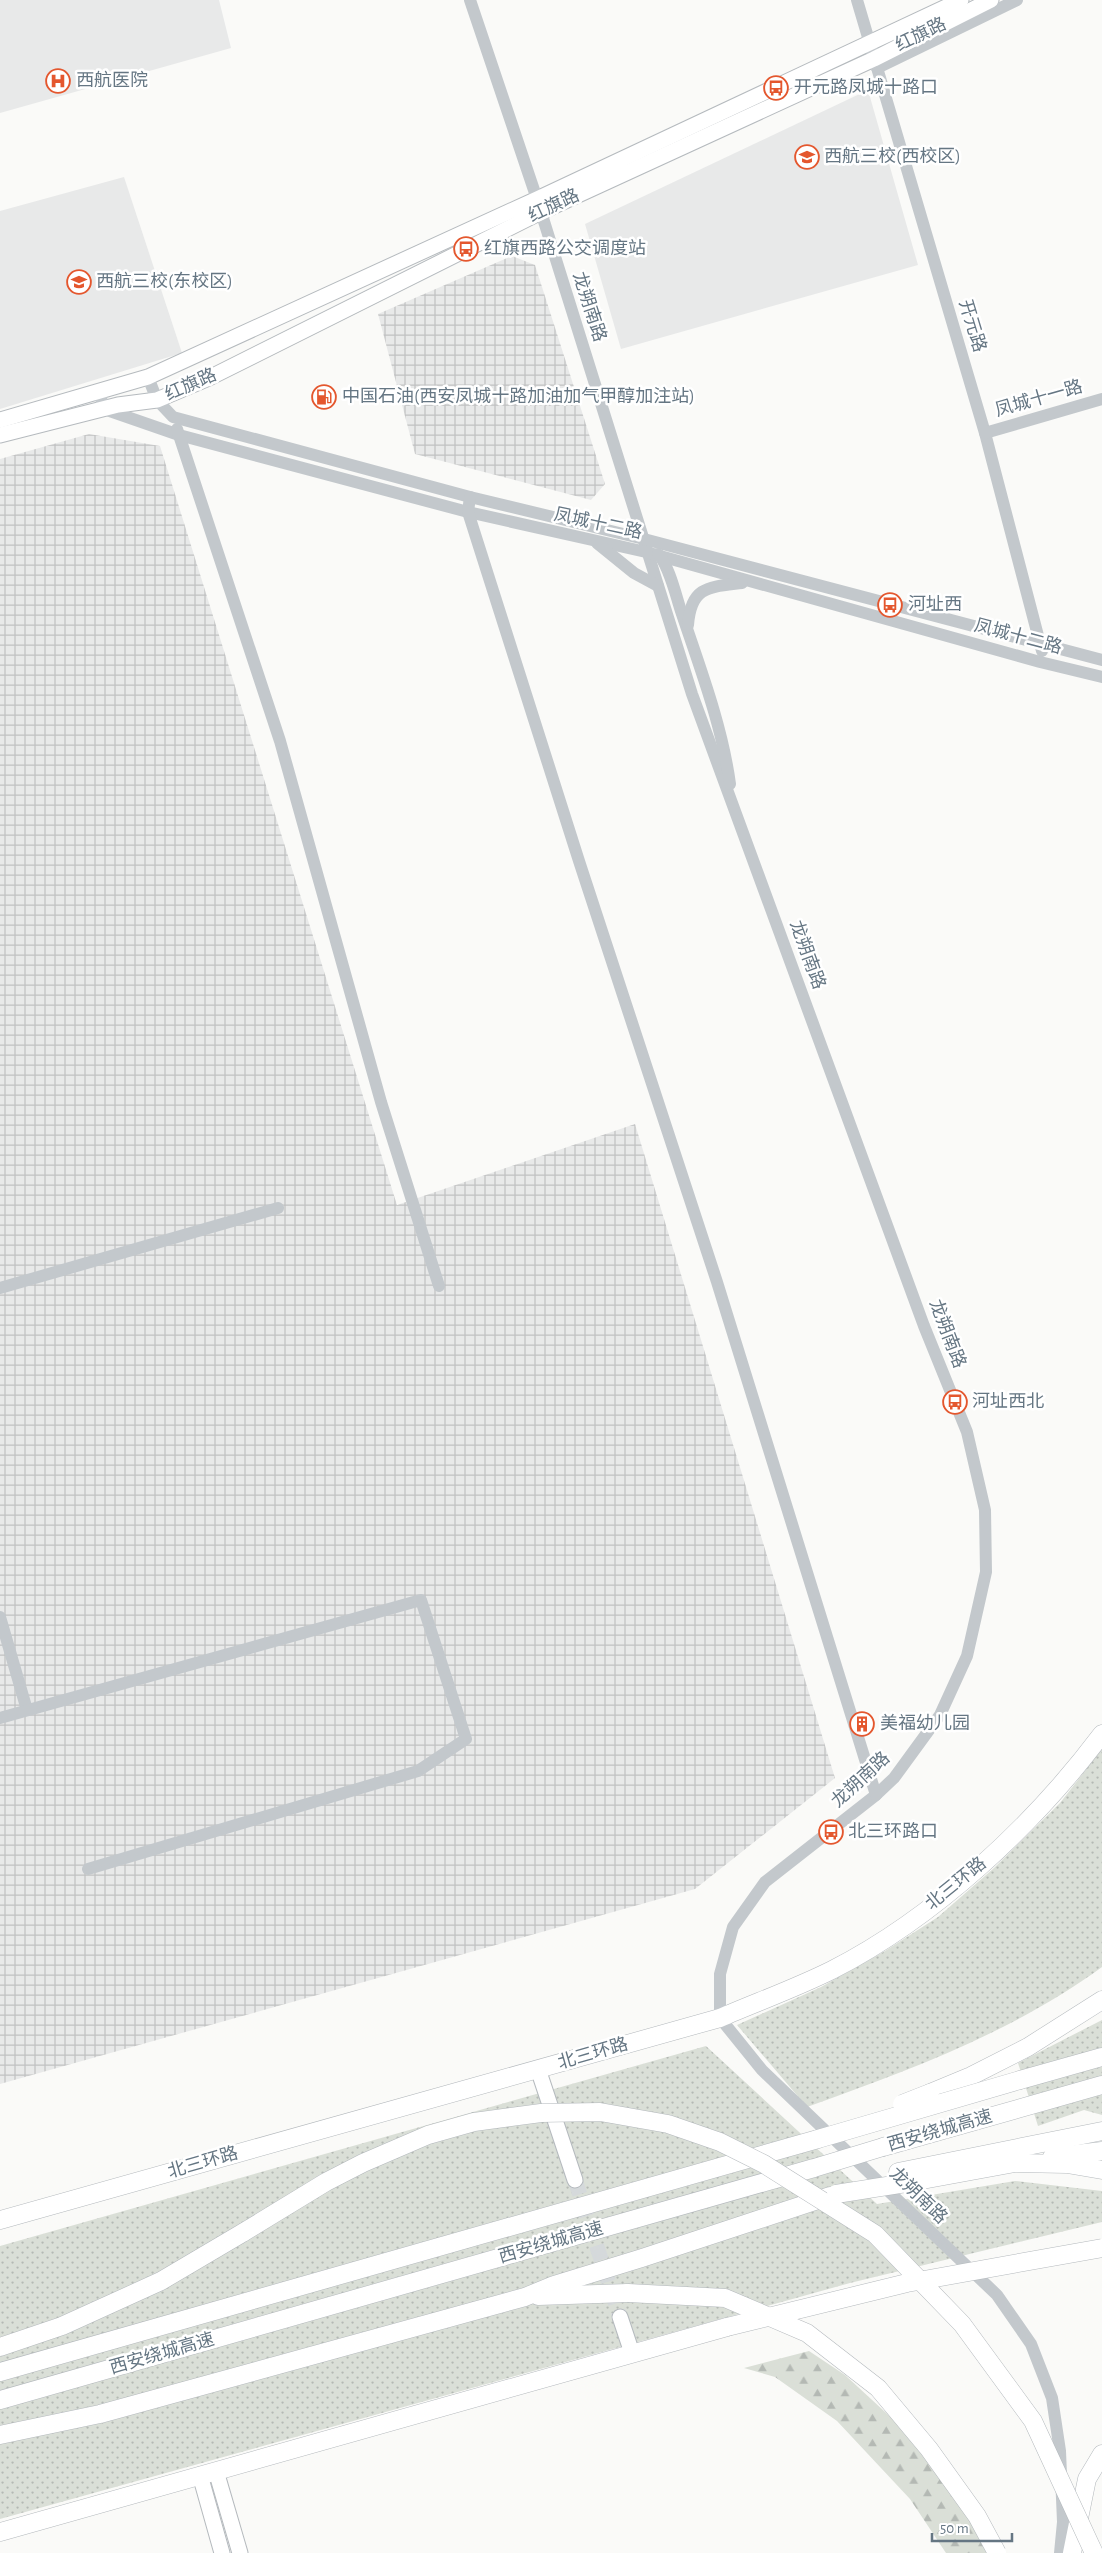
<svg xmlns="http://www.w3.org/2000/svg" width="1102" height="2553" font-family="'Alegreya Sans','Noto Sans SC',sans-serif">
<defs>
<pattern id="industrial-grid" width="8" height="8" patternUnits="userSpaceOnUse" patternTransform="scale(1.25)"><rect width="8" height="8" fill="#e8e9e9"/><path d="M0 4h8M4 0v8" fill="none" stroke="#c0c1c2"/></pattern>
<pattern id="grass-dots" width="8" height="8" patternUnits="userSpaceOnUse" patternTransform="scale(1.25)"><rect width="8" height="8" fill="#dadfd7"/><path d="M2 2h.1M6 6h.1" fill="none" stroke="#b4b9b4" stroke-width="1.8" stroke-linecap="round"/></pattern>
<pattern id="forest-firs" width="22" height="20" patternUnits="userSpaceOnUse" patternTransform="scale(1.25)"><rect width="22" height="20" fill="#dadfd7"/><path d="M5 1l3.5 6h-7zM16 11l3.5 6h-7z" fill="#b4b9b4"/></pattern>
</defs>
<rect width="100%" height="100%" fill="#fafaf8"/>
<g fill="#e8e9e9">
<path d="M0,0h219l12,48 -231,65z"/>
<path d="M868,90l50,175 -297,84 -36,-125z"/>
<path d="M124,177l58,176 -182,56v-198z"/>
</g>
<g fill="url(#industrial-grid)">
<path d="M512,256l23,9 70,219 -14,16 -176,-46 -37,-140z"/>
<path d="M89,434l71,12 237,759 238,-81 200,654 -140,111 -695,195v-1625z"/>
</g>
<g fill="url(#grass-dots)">
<path d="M1102,1749v218c-89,65 -192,103 -295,140l-70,-82 84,-38 64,-36 53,-34 56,-49 66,-65z"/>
<path d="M1102,2020v95l-18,-5 -46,16 -20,-63z"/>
<path d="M706,2046l171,158 138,-23 87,10v31l-252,61 -850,236v-273z"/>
</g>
<path fill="url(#forest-firs)" d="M809,2351l36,24 65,60 82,118h-46l-36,-54 -73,-78 -62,-44 -31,-9z"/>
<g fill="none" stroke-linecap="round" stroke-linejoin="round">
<path stroke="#d5d9db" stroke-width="15" stroke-dasharray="15 8" stroke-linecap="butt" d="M575,2180l45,137"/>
<g stroke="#b5babe" stroke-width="17">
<g id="major">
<path d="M0,420l148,-43 389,-178 424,-199"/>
<path d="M0,435l118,-30 39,-5 52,-22 332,-166 333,-153 117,-59"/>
<path d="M538,2069l37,111"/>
<path d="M620,2317l12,36"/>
<path d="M216,2471l24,82"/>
<path d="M200,2475l22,78"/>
</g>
</g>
<g stroke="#b4b9bd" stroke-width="19">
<g id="highway">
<path d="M1020,2080l82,-23"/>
<path d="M930,2093l41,-17 57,-29 74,-47"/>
<path d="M883,2147l219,-62"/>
<path d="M1052,2157l50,-6"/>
<path d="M898,2172l204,-41"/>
<path d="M906,2183l109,-20 52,1 35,6"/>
<path d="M0,2220l720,-202c37,-16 76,-30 112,-48 102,-52 201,-144 270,-236"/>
<path d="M538,2296l90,-3"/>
<path d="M0,2347l62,-21 99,-45 83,-49"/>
<path d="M0,2372l818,-233"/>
<path d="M0,2400l814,-232"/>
<path d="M0,2435l100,-21 425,-117 29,-12 88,-27 188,-62"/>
<path d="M0,2532l727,-205"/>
<path d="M1072,2553l15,-74 15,-25"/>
</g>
</g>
<g stroke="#c3c8cc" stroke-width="12">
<path d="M470,0l67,199 155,495 232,632 43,106 18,78 1,62 -19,84 -27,59 -46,63 -18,17 -111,87 -32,45 -13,47v44l42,52 235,225 34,49 21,54 8,53 3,71 -3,31"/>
<path d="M857,0l128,433 57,218"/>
<path d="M877,68l140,-68"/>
<path d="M148,377l9,23 16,17 297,80 174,42 458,121"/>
<path d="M99,391l5,18 75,26 289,77 178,40 394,110 62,15"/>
<path d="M177,429l103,312 101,361 58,184"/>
<path d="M985,433l117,-34"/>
<path d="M470,497l-2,15 111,349 138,421 159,513"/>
<path d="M597,543l37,30 24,13"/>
<path d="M658,554c11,11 18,42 23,57 19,57 41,114 49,173"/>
<path d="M688,625c3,-39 21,-38 54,-42"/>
<path d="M0,1288l278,-80"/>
<path d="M0,1617l27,93"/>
<path d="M0,1718l421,-118 45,139 -48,32 -330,98"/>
</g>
<use href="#major" stroke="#fff" stroke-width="15"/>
<use href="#highway" stroke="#fff" stroke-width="18"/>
<g stroke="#b4b9bd" stroke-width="19" stroke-linecap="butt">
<g id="highway-bridge">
<path d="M902,2104l28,-11"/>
<path d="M818,2139l202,-59"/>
<path d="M814,2168l69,-21"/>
<path d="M836,2194l70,-11"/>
<path d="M244,2232l82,-50 37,-19 65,-28 46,-13 67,-9 59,-1 68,12 52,18 44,22 111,70 87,90 71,97 61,132"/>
<path d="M628,2293l97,5 82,35 71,55 51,61 48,67 20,37"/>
<path d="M727,2327l180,-44 195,-35"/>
</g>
</g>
<use href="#highway-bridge" stroke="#fff" stroke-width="18"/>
</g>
<defs>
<g id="hospital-ring" transform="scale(1.25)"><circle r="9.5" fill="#fff" stroke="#e4572e" stroke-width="1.5"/><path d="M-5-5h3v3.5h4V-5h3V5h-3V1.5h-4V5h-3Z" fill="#e4572e"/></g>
<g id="bus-ring" transform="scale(1.25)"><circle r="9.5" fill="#fff" stroke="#e4572e" stroke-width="1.5"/><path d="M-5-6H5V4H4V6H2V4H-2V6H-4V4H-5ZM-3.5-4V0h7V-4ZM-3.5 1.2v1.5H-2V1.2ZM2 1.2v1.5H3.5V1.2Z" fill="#e4572e"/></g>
<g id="school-ring" transform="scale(1.25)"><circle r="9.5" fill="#fff" stroke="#e4572e" stroke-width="1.5"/><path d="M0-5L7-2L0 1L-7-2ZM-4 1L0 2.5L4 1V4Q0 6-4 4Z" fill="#e4572e"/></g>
<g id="fuel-ring" transform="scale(1.25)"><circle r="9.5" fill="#fff" stroke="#e4572e" stroke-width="1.5"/><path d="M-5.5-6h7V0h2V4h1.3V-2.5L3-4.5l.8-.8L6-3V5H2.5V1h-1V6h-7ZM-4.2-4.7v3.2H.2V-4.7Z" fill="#e4572e"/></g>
<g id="building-ring" transform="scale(1.25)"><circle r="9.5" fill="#fff" stroke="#e4572e" stroke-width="1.5"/><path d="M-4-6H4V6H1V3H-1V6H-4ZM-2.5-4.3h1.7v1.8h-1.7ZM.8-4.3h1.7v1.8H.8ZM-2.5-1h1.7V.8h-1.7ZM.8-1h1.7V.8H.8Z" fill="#e4572e"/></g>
</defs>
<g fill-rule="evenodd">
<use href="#hospital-ring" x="58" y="81"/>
<use href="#bus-ring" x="776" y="88"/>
<use href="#school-ring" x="807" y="157"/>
<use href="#bus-ring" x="466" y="249"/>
<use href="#school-ring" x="79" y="282"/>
<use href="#fuel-ring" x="324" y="397"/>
<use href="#bus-ring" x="890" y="605"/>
<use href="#bus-ring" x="955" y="1402"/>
<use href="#building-ring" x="862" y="1724"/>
<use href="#bus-ring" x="831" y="1832"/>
</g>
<g text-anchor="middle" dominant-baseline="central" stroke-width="5" stroke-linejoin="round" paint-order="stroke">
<g font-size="18" fill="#657683" stroke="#fff">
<text transform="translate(921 35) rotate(-26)">红旗路</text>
<text transform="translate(554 206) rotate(-25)">红旗路</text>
<text transform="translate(589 307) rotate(72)">龙朔南路</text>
<text transform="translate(972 326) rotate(73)">开元路</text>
<text transform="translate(191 385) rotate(-24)">红旗路</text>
<text transform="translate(1039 399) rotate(-16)">凤城十一路</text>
<text transform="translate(598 524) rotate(12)">凤城十二路</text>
<text transform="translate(1018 637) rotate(15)">凤城十二路</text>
<text transform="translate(807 955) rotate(70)">龙朔南路</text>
<text transform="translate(947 1334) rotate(69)">龙朔南路</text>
<text transform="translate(861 1780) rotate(-43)">龙朔南路</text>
<text transform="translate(956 1884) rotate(-39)">北三环路</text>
<text transform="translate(593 2054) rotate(-16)">北三环路</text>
<text transform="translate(940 2131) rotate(-16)">西安绕城高速</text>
<text transform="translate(203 2163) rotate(-16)">北三环路</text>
<text transform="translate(918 2196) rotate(44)">龙朔南路</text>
<text transform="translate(551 2243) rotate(-16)">西安绕城高速</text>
<text transform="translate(162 2354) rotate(-16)">西安绕城高速</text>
</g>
<g font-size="18" fill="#657683" stroke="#fff" text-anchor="start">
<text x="76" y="81">西航医院</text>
<text x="794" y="88">开元路凤城十路口</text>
<text x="824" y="157">西航三校(西校区)</text>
<text x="484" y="249">红旗西路公交调度站</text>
<text x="96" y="282">西航三校(东校区)</text>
<text x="342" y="397">中国石油(西安凤城十路加油加气甲醇加注站)</text>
<text x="908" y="605">河址西</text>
<text x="972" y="1402">河址西北</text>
<text x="880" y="1724">美福幼儿园</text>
<text x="848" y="1832">北三环路口</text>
</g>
</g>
<path d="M932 2533v8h80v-8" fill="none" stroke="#657683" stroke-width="2.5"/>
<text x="940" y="2533" font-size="15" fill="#657683" stroke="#ffffff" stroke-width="4" paint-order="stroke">50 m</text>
</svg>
